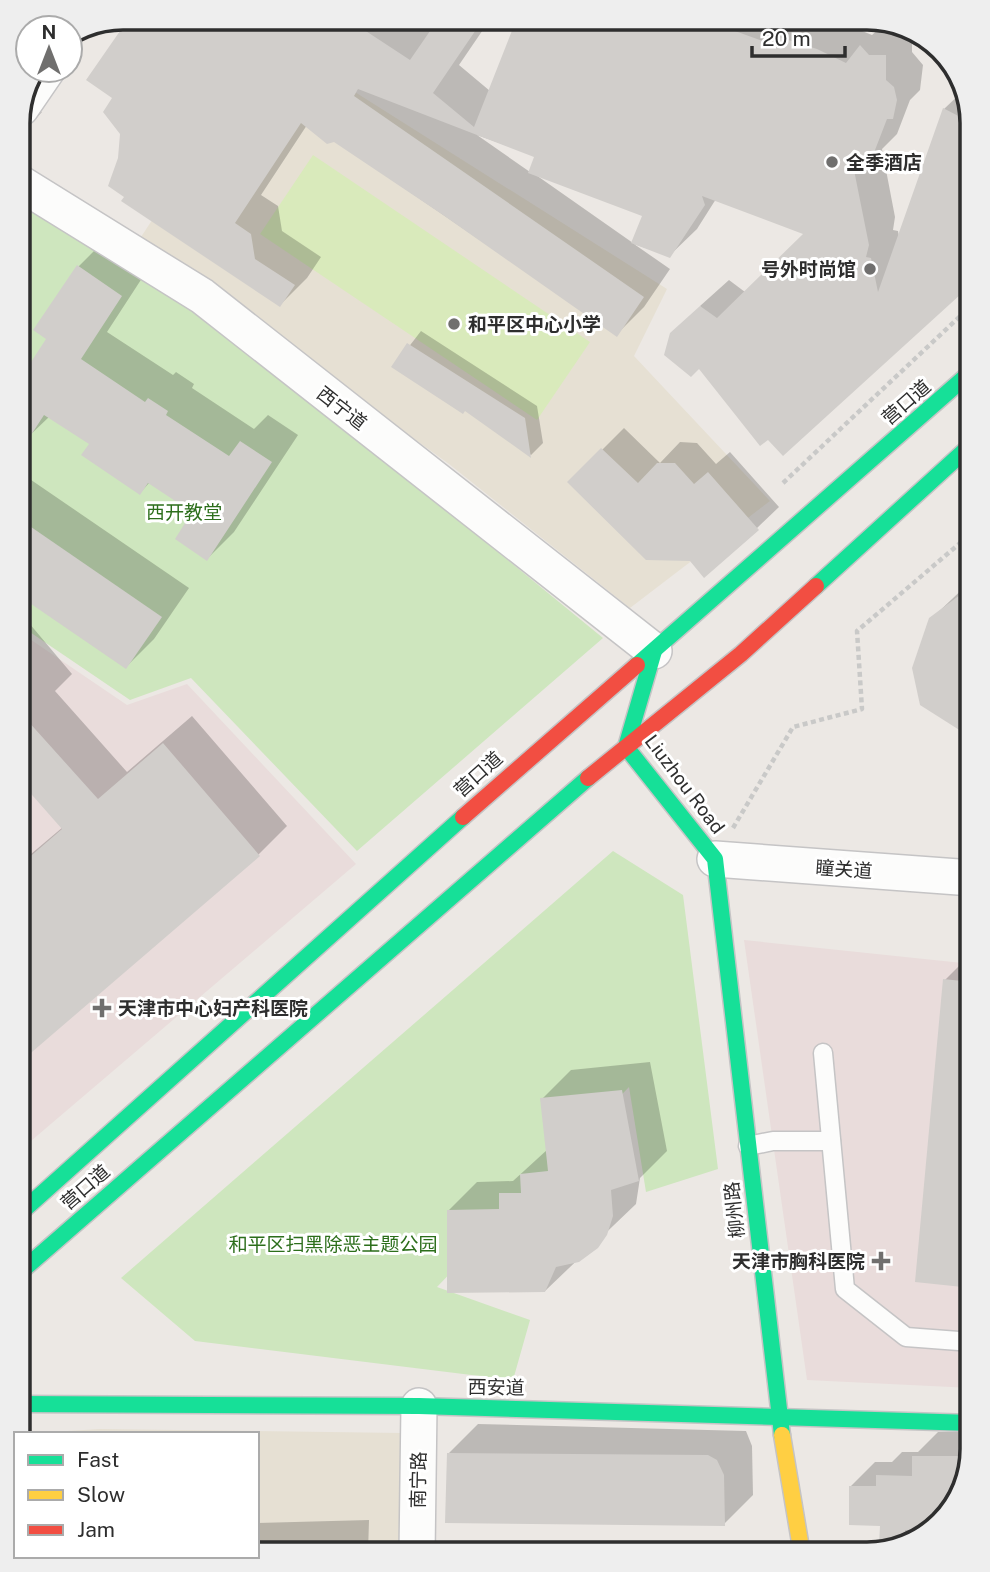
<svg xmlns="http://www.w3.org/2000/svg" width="990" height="1572" font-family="'Public Sans','Noto Sans SC',sans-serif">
<rect width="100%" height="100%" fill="#ece8e4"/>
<g fill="#e6e0d3">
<path d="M271,39l396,250 -33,67 136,145 -140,107 -181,-144 -310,-224z"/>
<path d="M100,1429l303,4v121h-146v-120h-239z"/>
</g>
<g fill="#e9dcdb">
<path d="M18,631l109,74 60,-21 169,180 -338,288z"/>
<path d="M744,940l228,24v424l-165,-8z"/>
</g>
<g fill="#cee6be">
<path d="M18,194l176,109 409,335 -246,213 -166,-173 -61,22 -112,-76z"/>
<path d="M613,851l70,44 35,274 -72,23 -17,-105 -192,200 93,33 -17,60 -318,-39 -74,-63z"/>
</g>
<path fill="#d9eabb" d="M313,155l277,187 -53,78 -277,-186z"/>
<g fill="#0003" fill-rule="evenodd">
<path d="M131,18h283l19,12 9,-12h49l-32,47 31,26 29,-73h311l42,17 14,-13 11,7 15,2v21l11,13 -3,25 -10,10 -13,34 -15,15 13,68 -2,13 5,1 1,6 45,-128 21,-20 7,34v159l-189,172 -83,-148 29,-26 16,12 61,-59 -90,-34 -19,30 -28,27 -35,-12 36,25 -26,38 -27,27 -283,-194 -27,-15 -46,70 17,11 4,25 39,26 -14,21 -27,27 -153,-109 -5,-62 -7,-37 -26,-17zM477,135l59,21 -6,16zM536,175l108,40 -11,28z"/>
<path d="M26,110l16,2 -20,22 -4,-2v-16z"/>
<path d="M105,240l43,29 -41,63 66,43 3,-3 18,12 -2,4 62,41 14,-14 30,20 -64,97 -27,27 -12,-48 -45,-29 -10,11 -49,-50 -41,-27 -24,23 -8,-6v-48l31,-46 29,-72z"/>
<path d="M421,331l116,75 6,37 -12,12 -66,-46 -71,-43z"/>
<path d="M624,428l36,35 20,-21 17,1 19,21 14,-12 49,55 -22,21 -66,32 -121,-78z"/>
<path d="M18,471l171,117 -35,51 -28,28 -108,-75z"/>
<path d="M972,580v263l-10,-1 2,-111 -33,-112z"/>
<path d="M18,610l54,64 -17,17 72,81 65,-56 95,110 -28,28 -241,208v-197l45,-38 -45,-51z"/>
<path d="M972,953v333l-55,-5 28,-301z"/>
<path d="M650,1062l17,89 -27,27 -4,26 -91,87 -97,-80 29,-29 36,-1 35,-32 -6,-50 29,-29z"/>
<path d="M478,1424l268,7 6,15 1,49 -29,29 -275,-71z"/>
<path d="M938,1432h34v18l-17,57 -24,21h-11l-15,15 -24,-19 -30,-38 24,-24h17l10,-10h16z"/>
<path d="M369,1520l-1,34h-111v-31z"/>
<path d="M715,1545l11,9h-21z"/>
</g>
<g fill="#d1cecb">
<path d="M129,18h217l64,42 29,-42h45l-51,75 41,34 43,-109h182l69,25 2,-3 6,3 3,-6 38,12 29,14 14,-18 9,10h17v25l8,7 3,13 -4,19h-6l-17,44 -19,-8 18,90 -3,12 5,1 7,34 65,-184 29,15v161l-189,172 -15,-16 -8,6 -61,-77 -8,8 -27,-22 6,-22 30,-27 17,12 86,-84 -101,-38 3,9 -35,53 -39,-15 11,-27 -114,-43 6,-16 -176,-68 -4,7 290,201 -27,40 -174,-122 -109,-73 -7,2 -26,-21 -66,100 16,11 4,25 40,26 -15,22 -159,-106 3,-4 -16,-11 10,-28 2,-24 -17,-22 9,-14 -26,-18z"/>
<path d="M77,265l45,31 -41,63 64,43 3,-4 20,13 -2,4 63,41 11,-15 32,21 -65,99 -32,-22 17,-27 -44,-29 -8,12 -59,-40 8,-11 -45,-29 -26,40v-73l28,-43 -13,-9z"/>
<path d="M407,343l118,75 6,40 -66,-47 -2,3 -72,-47z"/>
<path d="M601,448l37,35 19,-20h18l19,21 14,-12 51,58 -55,48 -14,-17 -44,-1 -79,-78z"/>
<path d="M18,518l144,99 -36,52 -108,-74z"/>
<path d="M972,586v152l-52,-33 -8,-37 17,-50z"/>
<path d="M18,710l80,89 65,-56 97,113 -242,208v-197l44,-38 -44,-50z"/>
<path d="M943,979l29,3v306l-57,-6z"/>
<path d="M622,1090l17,91 -28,9 2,26 -6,19 -9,13 -19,14 -23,5 -11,25 -98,1v-83l52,-1v-16h22l-1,-19 28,-3 -8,-73z"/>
<path d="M447,1453l261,2 9,5 7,15 1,51 -280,-3z"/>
<path d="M912,1456h59l-16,51 -26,23h-24v15h-26l1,-19 -31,-1v-39h27v-11l36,1z"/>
</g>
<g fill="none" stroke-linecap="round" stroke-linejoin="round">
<g stroke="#c5c4c5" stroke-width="21">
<g id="lane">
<path d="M823,1053l22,236 61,48 66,5"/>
<path d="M748,1146l25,-5h58"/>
</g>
</g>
<g stroke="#c5c4c5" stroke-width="38">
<g id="street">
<path d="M21,108l26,-38"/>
<path d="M18,182l184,114 452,355"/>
<path d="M715,859l257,19"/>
<path d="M417,1554l2,-148"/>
</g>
</g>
<g stroke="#c5c4c5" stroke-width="19">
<g id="fast">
<path d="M816,586l156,-142"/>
<path d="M654,651l-28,96 89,112 67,576"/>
<path d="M637,665l335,-294"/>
<path d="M18,1215l445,-398"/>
<path d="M18,1274l570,-496"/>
<path d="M18,1404l401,2 553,17"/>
</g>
</g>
<g stroke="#c5c4c5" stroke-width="19">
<path id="slow" d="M782,1435l20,119"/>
</g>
<g stroke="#c5c4c5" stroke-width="19">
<g id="jam">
<path d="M588,778l153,-124 75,-68"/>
<path d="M463,817l174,-152"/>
</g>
</g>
<g stroke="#c9c9c8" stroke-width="4.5" stroke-dasharray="5 3.5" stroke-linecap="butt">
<path d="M867,18l64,24"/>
<path d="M18,262v-4"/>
<path d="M783,483l189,-178"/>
<path d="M733,828l60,-101 69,-18 -5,-78 115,-98"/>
</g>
<use href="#lane" stroke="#fcfcfb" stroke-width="18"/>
<use href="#street" stroke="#fcfcfb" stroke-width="35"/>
<use href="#fast" stroke="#16e098" stroke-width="16"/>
<use href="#slow" stroke="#ffcf43" stroke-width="16"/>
<use href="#jam" stroke="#f24e42" stroke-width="16"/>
</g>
<g fill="#706f6e" stroke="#fff" stroke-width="2.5">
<circle cx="832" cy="162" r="7"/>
<circle cx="870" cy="269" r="7"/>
<circle cx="454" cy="324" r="7"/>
<path d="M98.5 997.5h7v7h7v7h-7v7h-7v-7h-7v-7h7z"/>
<path d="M877.5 1250.5h7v7h7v7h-7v7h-7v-7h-7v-7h7z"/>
</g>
<g text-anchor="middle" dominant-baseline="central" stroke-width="6" stroke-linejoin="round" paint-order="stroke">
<g font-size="19" font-weight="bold" fill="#2e2e2e" stroke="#fff" text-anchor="start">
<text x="846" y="162">全季酒店</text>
<text x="856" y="269" text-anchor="end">号外时尚馆</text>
<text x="468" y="324">和平区中心小学</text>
<text x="118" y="1008">天津市中心妇产科医院</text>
<text x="865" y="1261" text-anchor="end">天津市胸科医院</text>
</g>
<g font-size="19" fill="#2e2e2e" stroke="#fff">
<text transform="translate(906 402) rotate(-41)">营口道</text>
<text transform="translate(342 408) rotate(38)">西宁道</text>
<text transform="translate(478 774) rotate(-42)">营口道</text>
<text transform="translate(685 784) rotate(53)">Liuzhou Road</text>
<text transform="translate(844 869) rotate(4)">瞳关道</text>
<text transform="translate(85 1187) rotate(-41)">营口道</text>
<text transform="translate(734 1210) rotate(-96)">柳州路</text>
<text transform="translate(496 1387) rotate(1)">西安道</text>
<text transform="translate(418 1480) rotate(-89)">南宁路</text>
</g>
<g font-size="19" fill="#2c6e1b" stroke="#fff">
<text x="184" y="512">西开教堂</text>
<text x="333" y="1244">和平区扫黑除恶主题公园</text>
</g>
</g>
<path d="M0 0H990V1572H0ZM123 30H867A93 93 0 0 1 960 123V1449A93 93 0 0 1 867 1542H123A93 93 0 0 1 30 1449V123A93 93 0 0 1 123 30Z" fill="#eee" fill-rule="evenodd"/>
<path fill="none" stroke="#2e2e2e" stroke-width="3.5" d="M123 30H867A93 93 0 0 1 960 123V1449A93 93 0 0 1 867 1542H123A93 93 0 0 1 30 1449V123A93 93 0 0 1 123 30Z"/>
<rect x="14" y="1432" width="245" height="126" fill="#ffffff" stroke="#ababab" stroke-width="2"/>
<rect x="28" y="1455" width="35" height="10" fill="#16e098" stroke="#ababab" stroke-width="2"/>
<text x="77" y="1467" font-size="21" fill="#2e2e2e">Fast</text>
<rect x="28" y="1490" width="35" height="10" fill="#ffcf43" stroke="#ababab" stroke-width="2"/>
<text x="77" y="1502" font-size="21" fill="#2e2e2e">Slow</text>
<rect x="28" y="1525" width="35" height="10" fill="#f24e42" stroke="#ababab" stroke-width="2"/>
<text x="77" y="1537" font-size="21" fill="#2e2e2e">Jam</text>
<g transform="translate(49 49)"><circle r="33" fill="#ffffff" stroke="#ababab" stroke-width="2"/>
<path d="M0-5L12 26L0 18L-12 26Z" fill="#706f6e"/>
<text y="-10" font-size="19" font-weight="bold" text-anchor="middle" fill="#2e2e2e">N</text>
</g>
<path d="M752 46v10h93v-10" fill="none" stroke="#2e2e2e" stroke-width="3.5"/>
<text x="762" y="46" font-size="21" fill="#2e2e2e" stroke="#ffffff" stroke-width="5" paint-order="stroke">20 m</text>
</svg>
